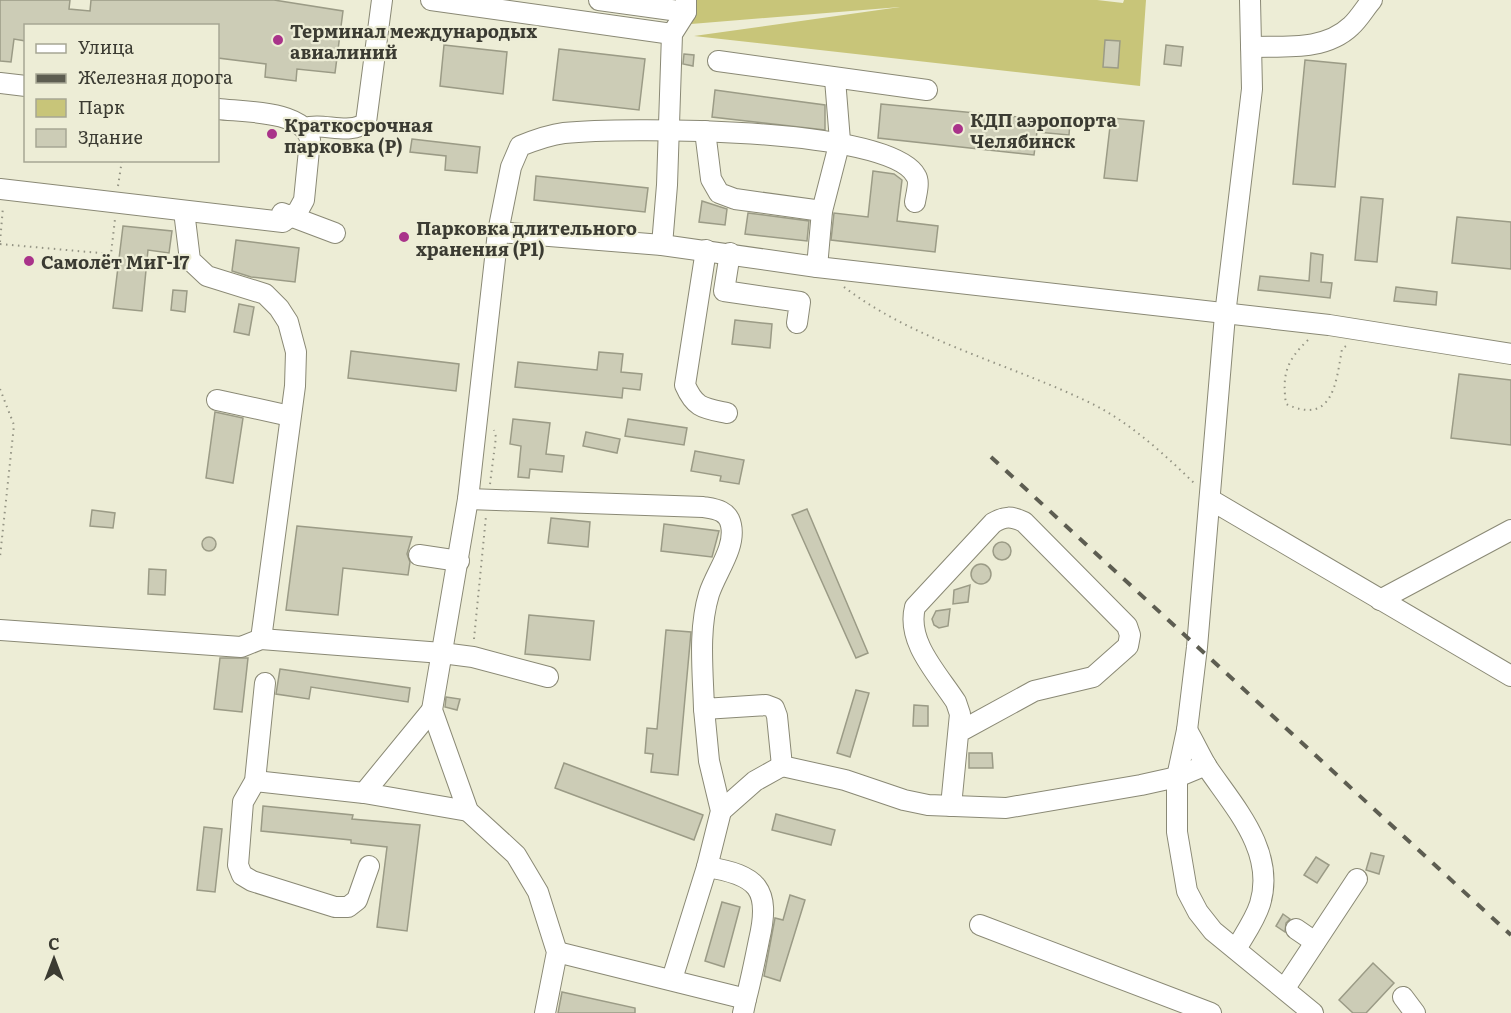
<svg xmlns="http://www.w3.org/2000/svg" width="1511" height="1013" font-family="Literata,serif">
<rect width="100%" height="100%" fill="#ededd6"/>
<path fill="#c8c579" d="M693,0h404l26,3 1,-3h22l-6,86 -446,-50 206,-29 -209,17z"/>
<g fill="#ccccb6" stroke="#9b9b86" stroke-width="1.5">
<path d="M0,0h70l-1,9 21,2 1,-11h183l69,11 -8,62 -38,-4 -1,12 -31,-4 1,-13 -48,-6v-32h-192v15l-12,-2 -3,23 -11,-1z"/>
<path d="M1105,40l15,1 -2,27 -15,-1z"/>
<path d="M444,45l63,7 -4,42 -63,-8z"/>
<path d="M1166,45l17,2 -2,19 -17,-2z"/>
<path d="M559,49l86,10 -6,51 -86,-10z"/>
<path d="M684,54l10,1 -1,11 -10,-2z"/>
<path d="M1305,60l41,4 -11,123 -42,-3z"/>
<path d="M715,90l110,15v25l-113,-13z"/>
<path d="M881,104l189,18 -1,13 -32,-3 -3,23 -156,-17z"/>
<path d="M1111,118l33,3 -7,60 -33,-3z"/>
<path d="M412,139l68,8 -3,26 -32,-3 1,-14 -36,-4z"/>
<path d="M873,171l21,3 8,6 -5,41 41,5 -3,26 -104,-12 3,-27 34,4z"/>
<path d="M536,176l112,12 -3,24 -111,-12z"/>
<path d="M1361,197l22,2 -6,63 -22,-2z"/>
<path d="M702,201l25,8 -2,16 -26,-3z"/>
<path d="M748,213l61,8 -2,20 -62,-7z"/>
<path d="M1457,217l54,5v47l-59,-6z"/>
<path d="M123,226l49,5 -3,22 -21,-3 -6,61 -29,-3z"/>
<path d="M236,240l63,8 -4,34 -44,-5 -19,-6z"/>
<path d="M1311,253l12,2 -2,27 11,1 -2,15 -72,-8 2,-14 49,5z"/>
<path d="M1396,287l41,5 -1,13 -42,-4z"/>
<path d="M173,290l14,1 -2,21 -14,-2z"/>
<path d="M239,304l15,3 -5,28 -15,-3z"/>
<path d="M735,320l37,4 -2,24 -38,-4z"/>
<path d="M351,351l108,13 -3,27 -108,-13z"/>
<path d="M599,352l24,2 -2,18 21,2 -2,16 -17,-2 -1,10 -107,-11 3,-25 79,8z"/>
<path d="M1459,374l52,6v65l-60,-7z"/>
<path d="M215,412l28,6 -10,65 -27,-5z"/>
<path d="M513,419l37,4 -4,31 18,2 -2,16 -32,-3 -1,9 -11,-1 3,-31 -11,-2z"/>
<path d="M628,419l59,9 -3,17 -59,-9z"/>
<path d="M586,432l34,7 -3,14 -34,-7z"/>
<path d="M695,451l49,9 -5,24 -19,-3 1,-5 -30,-5z"/>
<path d="M807,509l61,144 -12,5 -64,-143z"/>
<path d="M92,510l23,3 -2,15 -23,-2z"/>
<path d="M551,518l39,4 -2,25 -40,-4z"/>
<path d="M664,524l55,7 -7,26 -51,-6z"/>
<path d="M297,526l115,11 -5,17 3,8 -2,13 -65,-7 -5,47 -52,-5z"/>
<circle cx="209" cy="544" r="7"/>
<circle cx="1002" cy="551" r="9"/>
<circle cx="981" cy="574" r="10"/>
<path d="M149,569l17,1 -1,25 -17,-1z"/>
<path d="M970,585l-2,17 -15,2 1,-14z"/>
<path d="M950,609l-2,17 -9,2 -5,-3 -2,-6 4,-8z"/>
<path d="M529,615l65,6 -4,39 -65,-6z"/>
<path d="M666,630l25,2 -13,143 -27,-3 2,-18 -8,-1 2,-25 10,1z"/>
<path d="M220,658h28l-6,54 -28,-3z"/>
<path d="M280,669l130,19 -2,14 -97,-15 -2,12 -33,-5z"/>
<path d="M856,690l13,3 -19,64 -13,-4z"/>
<path d="M446,697l14,2 -3,11 -12,-3z"/>
<path d="M914,705l14,1v20h-15z"/>
<path d="M969,753h23l1,15h-24z"/>
<path d="M564,763l139,52 -9,25 -139,-52z"/>
<path d="M263,806l90,9 -1,4 68,6 -13,106 -30,-4 10,-80 -36,-4v-3l-90,-9z"/>
<path d="M776,814l59,16 -4,15 -59,-15z"/>
<path d="M204,827l18,2 -7,63 -18,-2z"/>
<path d="M1371,853l13,3 -5,18 -13,-4z"/>
<path d="M1316,857l13,8 -12,18 -13,-8z"/>
<path d="M790,895l15,5 -25,81 -16,-5 11,-58 8,2z"/>
<path d="M722,902l18,5 -16,60 -19,-6z"/>
<path d="M1283,914l7,5 -4,4 -1,9 -9,-6z"/>
<path d="M1373,963l21,20 -28,30h-13l-14,-13z"/>
<path d="M562,992l73,16v5h-77z"/>
</g>
<g fill="none" stroke-linecap="round" stroke-linejoin="round">
<g stroke="#8a8975" stroke-width="22">
<g id="minor">
<path d="M431,0l241,34"/>
<path d="M599,0l87,12"/>
<path d="M1250,0l2,89 -27,226 -28,332 -10,83 -10,47v55l10,59 11,21 15,19 100,82"/>
<path d="M1251,47c34,-1 74,4 100,-21 8,-7 14,-18 21,-26"/>
<path d="M718,61l209,29"/>
<path d="M0,83l26,3"/>
<path d="M305,128c18,-6 46,8 61,-6l16,-122"/>
<path d="M705,131l6,48 8,14 16,6 87,12"/>
<path d="M0,189l283,33 15,-11 6,-11 6,-60c-5,-30 -68,-28 -92,-31"/>
<path d="M184,211l6,49 17,16 58,18 14,14 9,14 8,30 -1,34 -34,253"/>
<path d="M282,213l53,20"/>
<path d="M498,232l164,13 155,22 512,58 182,29"/>
<path d="M662,245l5,-60 5,-151 14,-22v-12"/>
<path d="M706,250l-21,135c10,23 18,23 42,28"/>
<path d="M730,253l-6,38 76,11 -3,21"/>
<path d="M817,267l5,-56 18,-70 -5,-62"/>
<path d="M217,400l73,16"/>
<path d="M468,499l235,8c12,2 25,3 28,18 5,23 -15,47 -22,69 -11,36 -6,78 -5,115l62,-4 8,3 3,8 5,50 63,14 59,20 24,5 78,3 135,-23 36,-8 29,-12"/>
<path d="M1211,500l300,176"/>
<path d="M419,555l40,6"/>
<path d="M1380,600l131,-70"/>
<path d="M0,630l241,17 20,-8 181,14 31,4 75,20"/>
<path d="M265,683l-10,98 -12,21 -5,63 4,10 10,6 83,26h13l9,-7 12,-34"/>
<path d="M704,709l5,52 12,50 -14,56c51,8 64,22 52,73 -4,20 -8,40 -13,59"/>
<path d="M1187,730c7,12 13,25 20,37 27,40 69,84 53,137 -5,16 -16,31 -24,45"/>
<path d="M255,781l109,12 68,-83"/>
<path d="M364,793l104,18"/>
<path d="M951,806l9,-92 -4,-12c-18,-28 -50,-60 -41,-95l78,-84c12,-7 18,-7 31,-1l103,104 3,9 -2,11 -35,31 -59,14 -75,41"/>
<path d="M721,811l34,-30 27,-15"/>
<path d="M980,925l231,88"/>
<path d="M1296,929l19,13"/>
<path d="M557,952l189,47 -3,14"/>
<path d="M672,979l35,-112"/>
<path d="M1285,988l72,-109"/>
<path d="M1403,997l12,16"/>
<path d="M545,1013l12,-61 -19,-60 -22,-37 -48,-44 -36,-101 36,-211 30,-267 13,-65 9,-21c15,-6 28,-11 44,-13 56,-6 326,-7 352,43 4,6 0,19 -1,26"/>
</g>
</g>
<g stroke="#949484" stroke-width="2" stroke-dasharray="1.5 4.5" stroke-linecap="butt">
<path d="M118,186l4,-26"/>
<path d="M0,242l3,-35"/>
<path d="M0,244l111,10 4,-35"/>
<path d="M844,287c70,53 159,75 238,112 43,19 79,52 112,84"/>
<path d="M1308,340c-22,21 -26,35 -22,64 47,22 50,-21 56,-55l4,-3"/>
<path d="M0,389l14,36 -14,132"/>
<path d="M490,484l6,-47 -2,-7"/>
<path d="M474,639l12,-123"/>
</g>
<use href="#minor" stroke="#fff" stroke-width="20"/>
<path stroke="#5d5d51" stroke-width="4" stroke-dasharray="10 10" stroke-linecap="butt" d="M991,457l520,478"/>
</g>
<g fill="#a9338a" stroke="#ededd6" stroke-width="2">
<circle cx="278" cy="40" r="6"/>
<circle cx="958" cy="129" r="6"/>
<circle cx="272" cy="134" r="6"/>
<circle cx="404" cy="237" r="6"/>
<circle cx="29" cy="261" r="6"/>
</g>
<g text-anchor="middle" dominant-baseline="central" stroke-width="4.5" stroke-linejoin="round" paint-order="stroke">
<g font-size="18" font-weight="bold" fill="#3b3b32" stroke="#ededd6" text-anchor="start">
<text x="290" y="30">Терминал международых<tspan x="290" dy="21">авиалиний</tspan></text>
<text x="970" y="119">КДП аэропорта<tspan x="970" dy="21">Челябинск</tspan></text>
<text x="284" y="124">Краткосрочная<tspan x="284" dy="21">парковка (P)</tspan></text>
<text x="416" y="227">Парковка длительного<tspan x="416" dy="21">хранения (P1)</tspan></text>
<text x="41" y="261">Самолёт МиГ-17</text>
</g>
</g>
<rect x="24" y="24" width="195" height="138" fill="#ededd6" stroke="#a6a694" stroke-width="1.5"/>
<rect x="36" y="44" width="30" height="9" fill="#ffffff" stroke="#a6a694" stroke-width="1.5"/>
<text x="78" y="54" font-size="18" fill="#3b3b32">Улица</text>
<rect x="36" y="74" width="30" height="9" fill="#5d5d51" stroke="#a6a694" stroke-width="1.5"/>
<text x="78" y="84" font-size="18" fill="#3b3b32">Железная дорога</text>
<rect x="36" y="99" width="30" height="18" fill="#c8c579" stroke="#a6a694" stroke-width="1.5"/>
<text x="78" y="114" font-size="18" fill="#3b3b32">Парк</text>
<rect x="36" y="129" width="30" height="18" fill="#ccccb6" stroke="#a6a694" stroke-width="1.5"/>
<text x="78" y="144" font-size="18" fill="#3b3b32">Здание</text>
<g transform="translate(54 959)" stroke="#ededd6" stroke-width="4.5" paint-order="stroke">
<path d="M0-4.5L10 22L0 15L-10 22Z" fill="#3b3b32"/>
<text y="-9" font-size="16" font-weight="bold" text-anchor="middle" fill="#3b3b32">С</text>
</g>
</svg>
